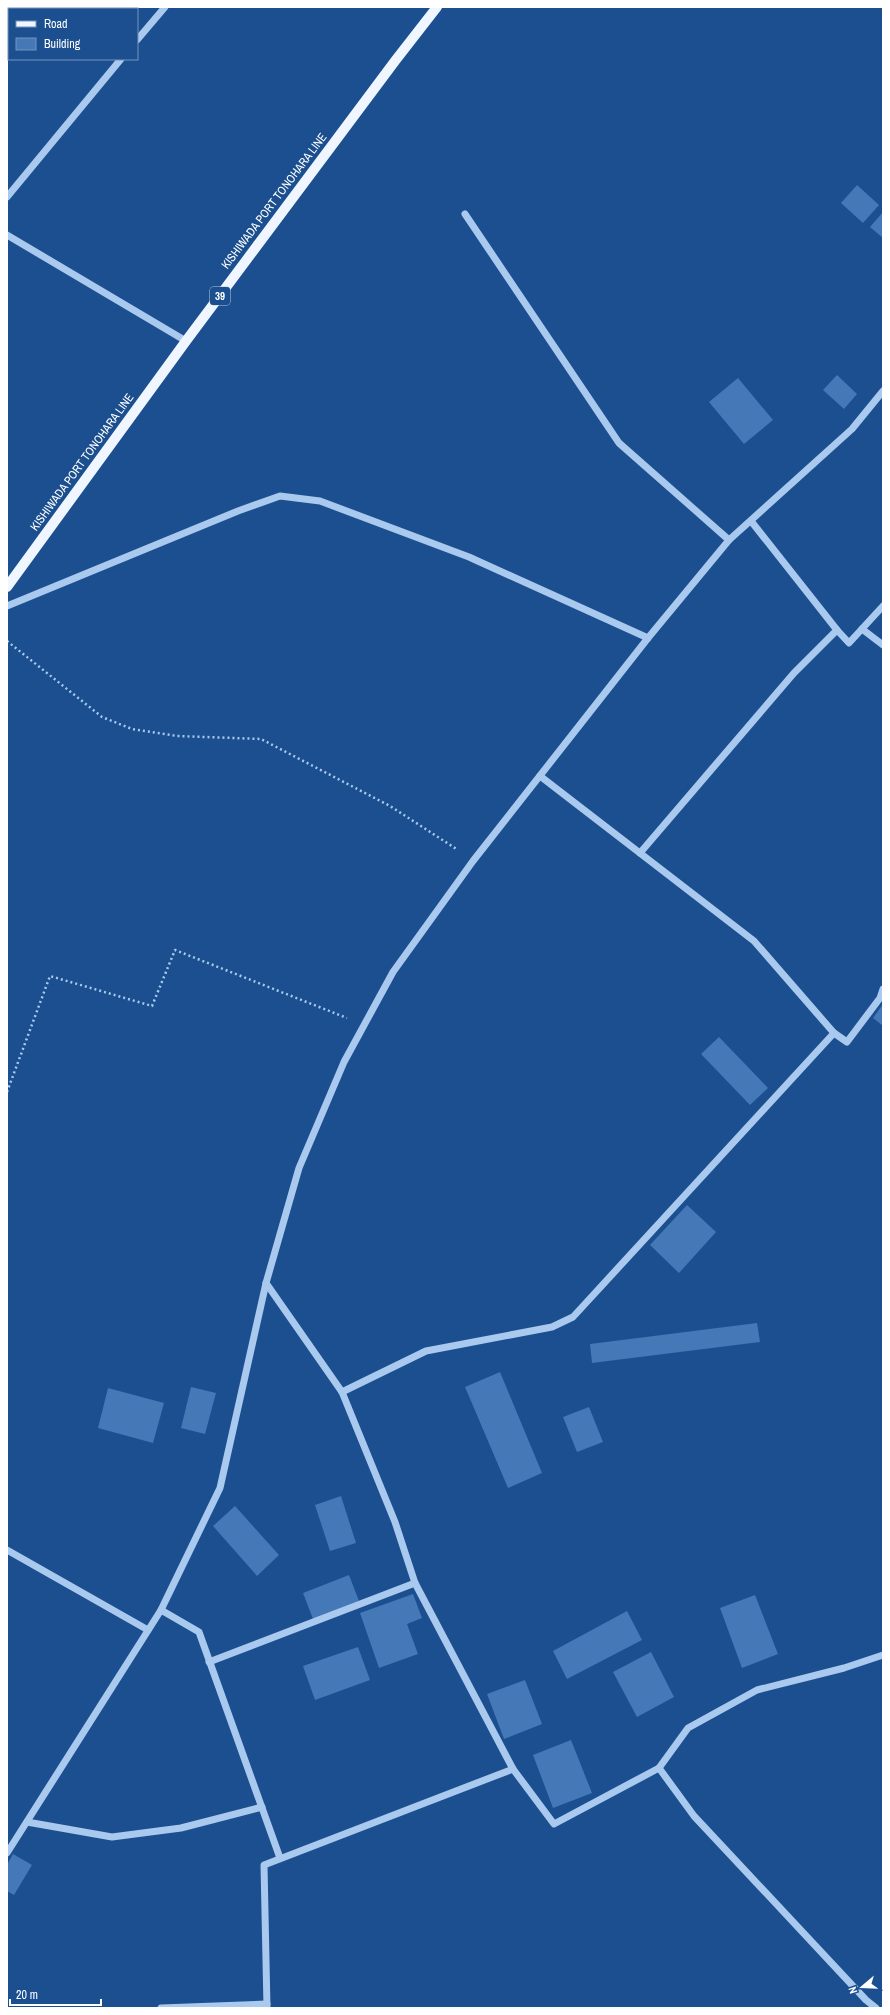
<svg xmlns="http://www.w3.org/2000/svg" width="890" height="2015" font-family="'Archivo Narrow',sans-serif">
<rect width="100%" height="100%" fill="#1b4f8f"/>
<g fill="#4478b7">
<path d="M857,185l22,20 -16,18 -22,-20z"/>
<path d="M883,212v26l-13,-11z"/>
<path d="M837,375l20,19 -13,15 -21,-19z"/>
<path d="M738,378l35,42 -29,24 -35,-42z"/>
<path d="M883,1004v22l-10,-8z"/>
<path d="M719,1037l49,51 -18,17 -49,-51z"/>
<path d="M687,1205l29,27 -37,41 -29,-28z"/>
<path d="M757,1323l3,19 -168,21 -2,-19z"/>
<path d="M500,1372l42,101 -34,15 -43,-101z"/>
<path d="M191,1387l25,6 -11,41 -24,-6z"/>
<path d="M108,1388l56,15 -11,40 -55,-15z"/>
<path d="M589,1407l14,35 -26,10 -14,-35z"/>
<path d="M341,1496l15,47 -26,8 -15,-46z"/>
<path d="M235,1506l44,49 -22,21 -44,-50z"/>
<path d="M349,1575l10,26 -46,18 -10,-26z"/>
<path d="M413,1594l9,24 -15,6 11,30 -39,14 -19,-55z"/>
<path d="M755,1595l23,59 -36,14 -22,-60z"/>
<path d="M627,1611l15,29 -75,39 -14,-28z"/>
<path d="M358,1647l12,33 -55,20 -12,-34z"/>
<path d="M651,1652l23,45 -37,20 -24,-45z"/>
<path d="M525,1680l17,44 -38,15 -17,-45z"/>
<path d="M571,1740l21,53 -39,15 -20,-53z"/>
<path d="M13,1854l19,11 -18,30 -7,-4v-26z"/>
</g>
<g fill="none" stroke-linecap="round" stroke-linejoin="round">
<g stroke="#a9c9ee" stroke-width="2.5" stroke-dasharray="2 3" stroke-linecap="butt">
<path d="M7,641l95,76 30,12 45,7 84,3 129,67 68,44"/>
<path d="M7,1092l43,-116 102,30 23,-56 172,68"/>
</g>
<g stroke="#a9c9ee" stroke-width="7">
<path d="M137,40l28,-33"/>
<path d="M7,197l114,-138"/>
<path d="M465,214l154,229 110,97"/>
<path d="M7,235l179,106"/>
<path d="M751,521l86,109 12,13 34,-37"/>
<path d="M7,606l231,-95 42,-15 40,5 149,56 179,81"/>
<path d="M862,629l21,16"/>
<path d="M540,776l214,165 80,92 13,9 33,-44 3,-9"/>
<path d="M640,853l154,-180 43,-43"/>
<path d="M266,1283l76,109 53,130 20,61 98,186 41,55 105,-56 29,-40 69,-38 87,-22 39,-13"/>
<path d="M342,1392l84,-41 126,-24 21,-10 261,-284"/>
<path d="M7,1550l141,80"/>
<path d="M161,1610l38,22 81,226"/>
<path d="M209,1662l206,-79"/>
<path d="M659,1768l35,48 172,184 10,8"/>
<path d="M27,1822l85,15 69,-9 81,-21"/>
<path d="M7,1853l154,-243 59,-122 46,-205 33,-115 45,-106 49,-90 80,-111 175,-223 81,-98 123,-111 31,-38"/>
<path d="M161,2008l106,-4"/>
<path d="M267,2008l-3,-143 249,-96"/>
</g>
<path stroke="#f0f6ff" stroke-width="10" d="M7,587l179,-246 209,-280 42,-54"/>
</g>
<g text-anchor="middle" dominant-baseline="central" stroke-width="3.5" stroke-linejoin="round" paint-order="stroke">
<rect fill="#1b4f8f" stroke="#bbcadd" stroke-width="1" x="210" y="287" width="20" height="18" rx="3"/>
<g font-size="11" font-weight="bold" fill="#fff">
<text x="220" y="296">39</text>
</g>
<g font-size="12" fill="#fff" stroke="#1b4f8f">
<text transform="translate(274 201) rotate(-53)">KISHIWADA PORT TONOHARA LINE</text>
<text transform="translate(82 462) rotate(-54)">KISHIWADA PORT TONOHARA LINE</text>
</g>
</g>
<rect width="890" height="2015" fill="none" stroke="#ffffff" stroke-width="16"/>
<rect x="8" y="8" width="130" height="52" fill="#1b4f8f" stroke="#7695bc"/>
<rect x="16" y="21" width="20" height="6" fill="#f0f6ff" stroke="#7695bc"/>
<text x="44" y="28" font-size="12" fill="#ffffff">Road</text>
<rect x="16" y="38" width="20" height="12" fill="#4478b7" stroke="#7695bc"/>
<text x="44" y="48" font-size="12" fill="#ffffff">Building</text>
<g transform="translate(862 1987) rotate(251)" stroke="#1b4f8f" stroke-width="3" paint-order="stroke">
<path d="M0-3L7 15L0 10L-7 15Z" fill="#ffffff"/>
<text y="-6" font-size="11" font-weight="bold" text-anchor="middle" fill="#ffffff">N</text>
</g>
<path d="M10 1999v6h91v-6" fill="none" stroke="#ffffff" stroke-width="2"/>
<text x="16" y="1999" font-size="12" fill="#ffffff" stroke="#1b4f8f" stroke-width="3" paint-order="stroke">20 m</text>
</svg>
